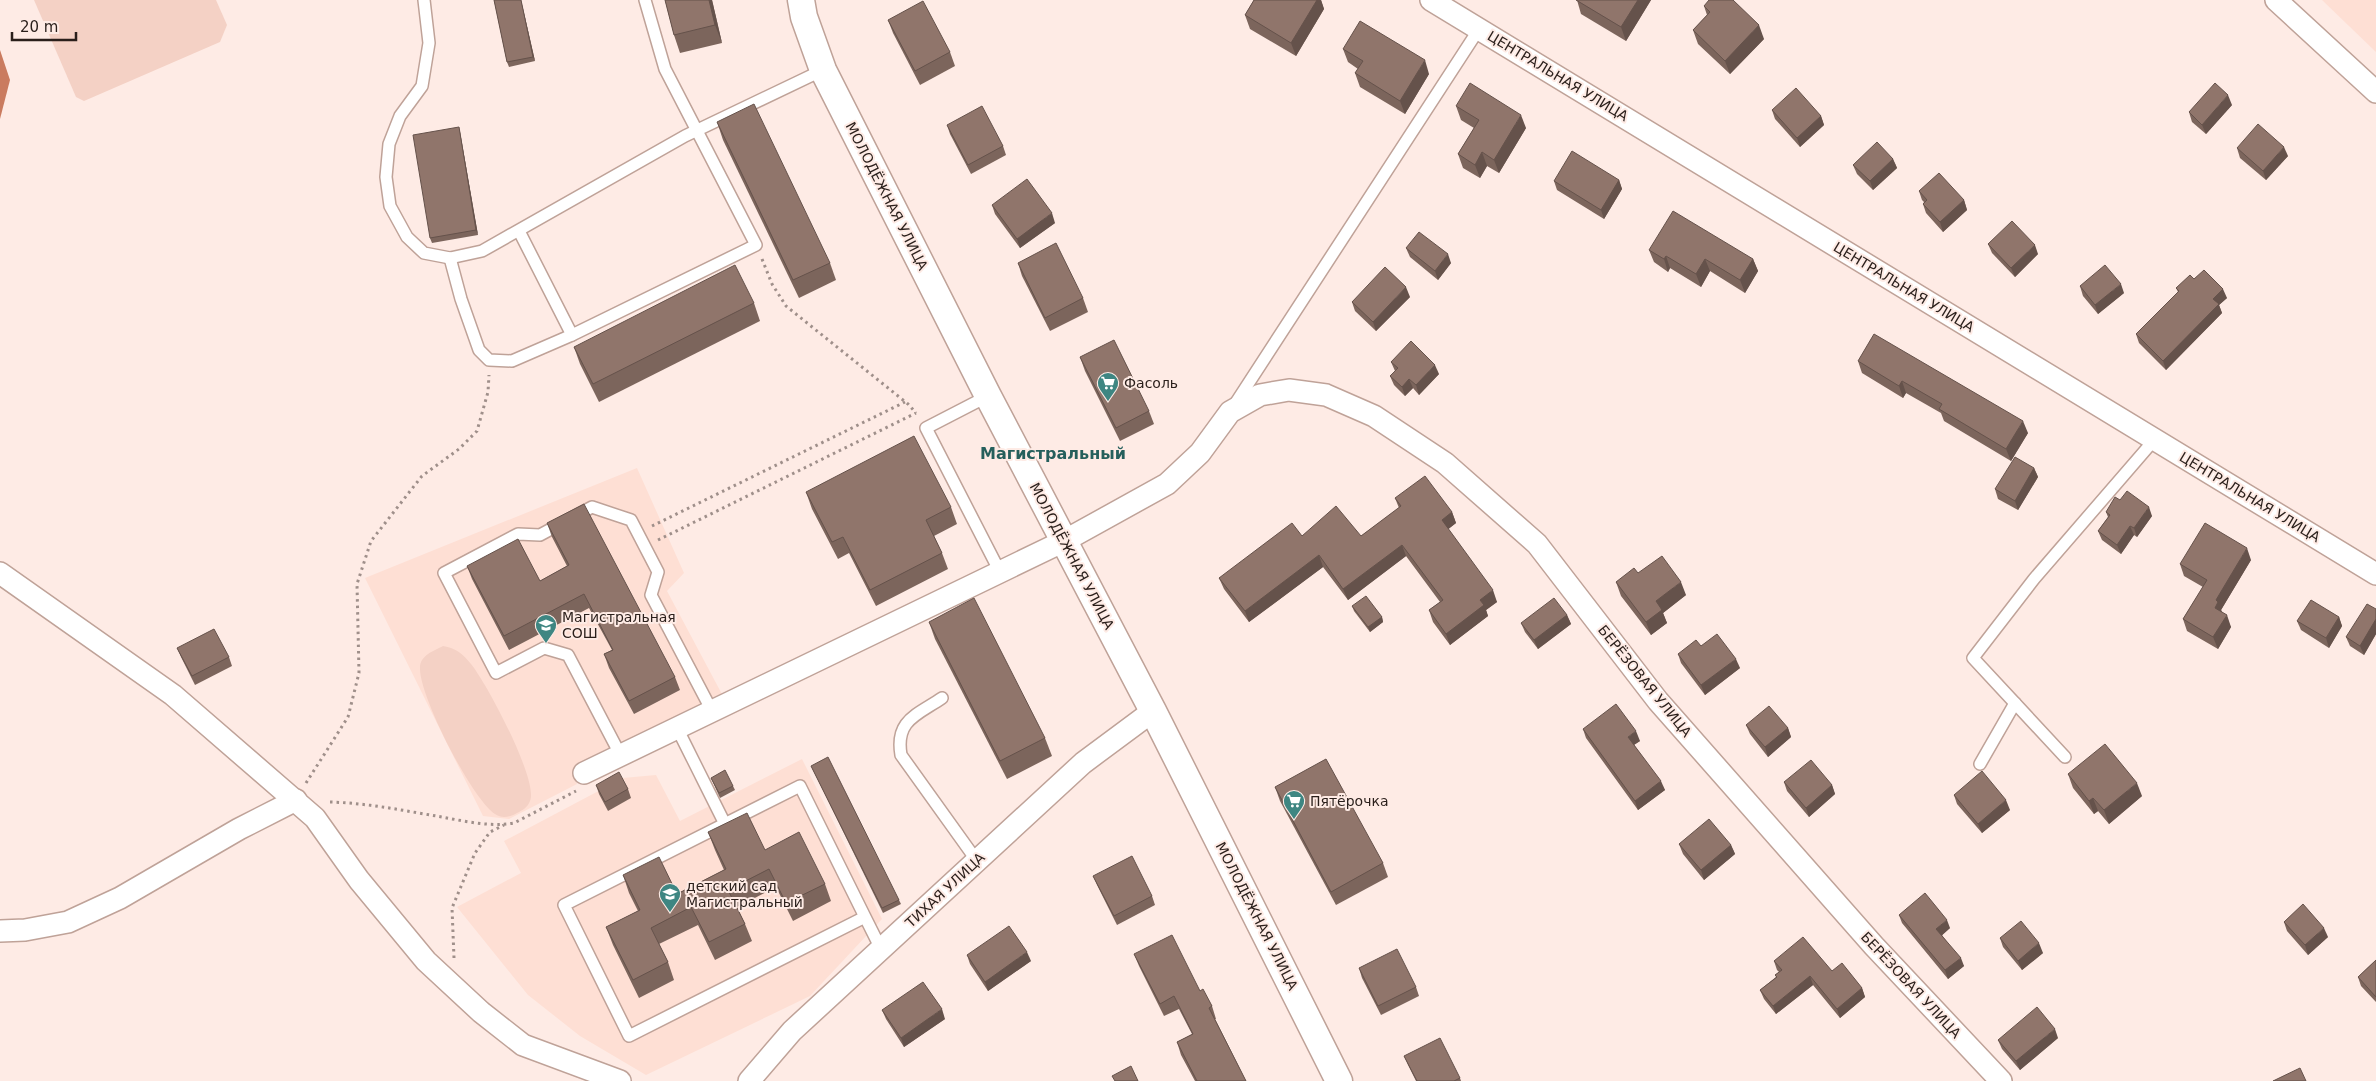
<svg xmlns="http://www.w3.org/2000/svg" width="2376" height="1081" font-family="'DejaVu Sans',sans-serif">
<rect width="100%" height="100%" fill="#feebe5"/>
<g fill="#fedfd4">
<path d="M2322,0h54v52z"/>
<path d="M637,468l47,105 -17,18 57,107 -152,74 5,12 -68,35 -26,-3 -118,-238z"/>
<path d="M802,759l80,160 -72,77 -164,79 -66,-39 -52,-41 -71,-88 64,-34 -17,-32 119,-63 33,-3 24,46z"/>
</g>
<g fill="#f4d1c5">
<path d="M34,0h182l11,25 -7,17 -136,59 -8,-4z"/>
<path d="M443,646c13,2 20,8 28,18 15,18 68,117 59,137 -3,7 -7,9 -13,12 -7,4 -15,6 -22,1 -23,-15 -76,-118 -75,-146 0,-13 14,-17 23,-22z"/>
</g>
<path fill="#ca7b5f" d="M0,50l10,30 -10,39z"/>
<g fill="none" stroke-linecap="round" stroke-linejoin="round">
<g stroke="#bfa298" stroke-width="14">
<g id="service">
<path d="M424,0l5,43 -7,43 -22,30 -11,28 -3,33 4,29 17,31 17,16 26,5 32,-7 203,-115 138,-66"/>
<path d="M519,231l53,104 184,-90 -91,-176 -20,-69"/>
<path d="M450,258l11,41 18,51 10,10 23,1 60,-26"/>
<path d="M988,396l-62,32 74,144"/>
<path d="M1235,404l244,-375"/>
<path d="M942,698c-25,17 -47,22 -41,57l76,106"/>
<path d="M677,728l48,96"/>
<path d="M621,756l-53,-101 -24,-7 -48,25 -52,-100 74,-39 22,1 52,-28 39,13 27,52 -7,23 61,116"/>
<path d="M2065,757l-92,-99 61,-79 121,-140"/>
<path d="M1980,764l35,-61"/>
<path d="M865,917l-236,119 -65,-131 236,-119 65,131 16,32"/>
</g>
</g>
<g stroke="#bfa298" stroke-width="24">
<g id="minor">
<path d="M1431,0l945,574"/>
<path d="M2276,0l100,92"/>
<path d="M0,573l173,122 142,123 44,62 67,81 55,51 42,33 97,36"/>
<path d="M584,773l480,-232 103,-57 33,-31 30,-41 30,-17 29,-5 37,5 48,21 71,47 92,81 121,157 216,245 127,135"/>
<path d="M0,931l25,-1 43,-8 52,-24 119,-69 57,-29"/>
<path d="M749,1081l43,-50 291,-268 70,-52"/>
</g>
</g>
<g stroke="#bfa298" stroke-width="29">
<path id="tertiary" d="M801,0l3,17 19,53 165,326 165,315 186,370"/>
</g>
<g stroke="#9f8f8a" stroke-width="3" stroke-dasharray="2.5 4" stroke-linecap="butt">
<path d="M762,259l10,25 14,22 122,98 8,9"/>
<path d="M652,526l253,-124"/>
<path d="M658,540l258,-127"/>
<path d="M306,783l42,-66 11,-44 -2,-89 14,-43 51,-65 37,-27 18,-18 11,-39 1,-17"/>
<path d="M330,802c34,1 66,7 100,13 27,4 56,13 84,8l62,-32"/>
<path d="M454,958l-2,-50 23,-55 15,-21 14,-7"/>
</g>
<use href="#service" stroke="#fff" stroke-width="11"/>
<use href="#minor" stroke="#fff" stroke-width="21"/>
<use href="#tertiary" stroke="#fff" stroke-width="26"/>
</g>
<g fill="#7c655c">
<path d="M494,0h27l14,61 -26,6 -2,-5z"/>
<path d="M665,0h47l10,43 -42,10 -6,-18z"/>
<path d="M1254,0h67l3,9 -28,47 -46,-27 -5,-14z"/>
<path d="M1577,0h74l-25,41 -45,-27z"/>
<path d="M1704,6l60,33 -34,35 -32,-30 -5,-14 14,-15z"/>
<path d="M888,20l62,32 5,14 -35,19 -27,-52z"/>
<path d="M1343,49l86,25 -24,40 -45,-27 -5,-14 3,-4 -10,-7z"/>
<path d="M2232,105l-26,29 -14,-12 -3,-10z"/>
<path d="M1456,106l70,22 -27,45 -12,-7 -7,12 -17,-10 -5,-14 16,-26 -13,-8z"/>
<path d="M1772,110l49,6 3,9 -24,22 -25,-28z"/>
<path d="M717,122l113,141 6,17 -37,18 -76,-158z"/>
<path d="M947,125l56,21 3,9 -35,19 -21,-40z"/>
<path d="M459,127l1,5 18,103 -46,8 -2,-5z"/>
<path d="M2237,148l51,8 -22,24 -26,-22z"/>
<path d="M1893,159l4,9 -24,22 -16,-16 -4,-9z"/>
<path d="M1619,180l3,9 -18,30 -47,-29 -3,-9z"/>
<path d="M1919,191l45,9 3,10 -24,22 -17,-19 -3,-9 1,-2 -2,-2z"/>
<path d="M992,205l63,18 -35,25 -25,-34z"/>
<path d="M1988,244l50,10 -23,23 -23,-24z"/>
<path d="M1406,248l45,15 -13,17 -28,-23z"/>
<path d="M1649,250l104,9 5,12 -13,22 -35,-22 -9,16 -31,-19 -2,4 -14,-10z"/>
<path d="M1018,263l65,35 5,14 -38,19 -28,-55z"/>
<path d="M2194,279l33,19 -8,7 3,8 -56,57 -27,-27 -3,-9 42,-42 -2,-4z"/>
<path d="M2080,286l44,7 -26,21 -15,-18z"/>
<path d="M1410,297l-34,34 -21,-20 -3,-9z"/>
<path d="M754,303l6,18 -161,81 -19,-38 -6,-17z"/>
<path d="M1080,357l69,54 5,13 -34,17 -35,-70z"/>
<path d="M1858,361l170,72 -17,28 -67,-40 -3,-8 -35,-20 -3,5 -41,-25z"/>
<path d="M1391,362l48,12 -20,21 -6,-7 -8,8 -11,-11 -4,-9 5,-5z"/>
<path d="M2034,468l4,9 -20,33 -20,-11 -3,-10z"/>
<path d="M806,492l145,15 6,17 -23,12 8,17 6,16 -72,37 -27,-53 -11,6 -26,-50z"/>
<path d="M1395,498l57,14 4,11 -8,6 49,73 -11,8 2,6 -38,29 -17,-23 -4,-12 11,-8 -34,-46 -58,44 -25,-33 -74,55 -25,-33 -5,-11 83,-42h59l38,-28z"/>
<path d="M2120,500l32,16 -15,21 -3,-2 -13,19 -19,-14 -4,-9 10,-14 -2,-5z"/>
<path d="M547,523l128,154 5,13 -46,24 -25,-46 -5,-14 8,-4 -23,-42 -80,42 -37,-71 -5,-13 73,15 27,-15 -15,-29z"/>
<path d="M2251,560l-30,50 10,17 -13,22 -31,-18 -4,-12 20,-32 -19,-11 -4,-12z"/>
<path d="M1638,573l48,22 -23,18 4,10 -16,12 -30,-39 -5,-14z"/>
<path d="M1352,606l30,11 1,5 -13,10 -16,-21z"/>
<path d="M2376,609v25l-12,21 -14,-9 -4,-9z"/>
<path d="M1567,615l4,9 -33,25 -13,-17 -4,-9z"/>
<path d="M2339,617l3,9 -13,22 -28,-18 -4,-9z"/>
<path d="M929,622l116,116 7,18 -45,23 -72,-140z"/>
<path d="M1701,646l39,22 -35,27 -24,-32 -3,-9z"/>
<path d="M177,648l52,9 3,9 -37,19 -14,-28z"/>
<path d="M1746,725l42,3 3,9 -23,20 -18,-23z"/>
<path d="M1583,729l57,12 -6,4 31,45 -27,20 -52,-72z"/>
<path d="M811,766l88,134 2,4 -18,9z"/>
<path d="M2068,774l74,22 -33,28 -11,-13 -4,3 -21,-26z"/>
<path d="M711,778l22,8 2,4 -15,8z"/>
<path d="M1784,782l48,3 3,9 -26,23 -22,-26z"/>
<path d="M596,785l32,4 3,9 -23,13 -9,-17z"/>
<path d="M1275,787l108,76 5,14 -52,28 -56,-104z"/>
<path d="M1954,795l56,15 -28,23 -25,-29z"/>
<path d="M708,832l57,18 60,34 6,17 -38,20 -17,-34 -39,20 8,17 7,17 -37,19 -17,-35 -39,19 9,18 6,18 -35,18 -26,-53 -7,-18 32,-16 -9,-18 -6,-18 54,19 47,-24 -9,-20z"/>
<path d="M1679,844l52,1 4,9 -31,26 -21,-26z"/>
<path d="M1093,876l59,20 3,9 -38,20 -20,-40z"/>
<path d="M1899,915l51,13 -8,7 22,31 -16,13 -46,-56z"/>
<path d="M2284,922l44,15 -20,18 -21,-24z"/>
<path d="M2000,938l43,15 -21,17 -19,-23z"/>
<path d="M1134,954l66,37 12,15 4,13h-1l31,62h-51l-14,-26 -4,-13 15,-8 -13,-25 -15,7 -25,-50z"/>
<path d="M967,955l64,6 -43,30 -18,-27z"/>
<path d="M2376,960v42l-15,-16 -3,-9z"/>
<path d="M1774,961l58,10 30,17 3,9 -25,21 -27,-33 -37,29 -12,-15 -4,-9 16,-13 -1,-2 4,-3 -2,-2z"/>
<path d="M1359,968l57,19 3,9 -38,19 -19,-37z"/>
<path d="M882,1010l63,9 -41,28 -18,-28z"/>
<path d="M2058,1038l-38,32 -18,-21 -4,-9z"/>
<path d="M1404,1056l56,22 1,3h-45l-8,-16z"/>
</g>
<g fill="#65524b">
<path d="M521,0l14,61 -2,-4z"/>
<path d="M709,0h3l10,43 -7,-18z"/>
<path d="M1317,0h4l3,9 -28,47 -5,-13z"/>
<path d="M1638,0h13l-25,41 -5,-14z"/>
<path d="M1759,25l5,14 -34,35 -5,-13z"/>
<path d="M1425,60l4,14 -24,40 -5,-13z"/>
<path d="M2228,95l4,10 -26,29 -4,-9z"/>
<path d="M1521,115l5,13 -27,45 -5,-13z"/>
<path d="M1821,116l3,9 -24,22 -3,-9z"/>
<path d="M459,127l1,5 18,103 -2,-5z"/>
<path d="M2284,147l4,9 -22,24 -3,-9z"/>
<path d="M1482,152l5,14 -7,12 -5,-13z"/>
<path d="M1893,159l4,9 -24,22 -3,-9z"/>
<path d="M1619,180l3,9 -18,30 -3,-9z"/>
<path d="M1964,200l3,10 -24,22 -3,-10z"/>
<path d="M1052,213l3,10 -35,25 -3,-9z"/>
<path d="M2035,245l3,9 -23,23 -4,-9z"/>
<path d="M1448,254l3,9 -13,17 -3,-9z"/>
<path d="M1666,256l4,12 -2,4 -4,-13z"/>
<path d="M1705,259l5,12 -9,16 -5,-13z"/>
<path d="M1753,259l5,12 -13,22 -5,-13z"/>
<path d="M2121,284l3,9 -26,21 -3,-9z"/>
<path d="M1406,287l4,10 -34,34 -3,-9z"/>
<path d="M2223,289l4,9 -8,7 3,8 -56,57 -3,-9 50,-62z"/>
<path d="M1435,365l4,9 -20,21 -3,-10z"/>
<path d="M1409,379l4,9 -8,8 -3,-9z"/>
<path d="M1902,381l4,12 -3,5 -4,-12z"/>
<path d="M2023,421l5,12 -17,28 -5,-12z"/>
<path d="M2034,468l4,9 -20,33 -3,-9z"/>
<path d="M2149,507l3,9 -15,21 -3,-9z"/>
<path d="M1452,512l4,11 -10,8 -4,-11z"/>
<path d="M2130,526l4,9 -13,19 -4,-9z"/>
<path d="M1402,545l4,11 -58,44 -5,-11z"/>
<path d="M2247,548l4,12 -30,50 2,4 -8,-6 1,-8z"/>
<path d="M1319,555l4,12 -74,55 -4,-11z"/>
<path d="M1681,582l5,13 -23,18 4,10 -16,12 -5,-13 10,-21z"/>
<path d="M1493,590l4,12 -11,8 2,6 -38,29 -4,-11 34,-34z"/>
<path d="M1567,615l4,9 -33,25 -4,-9z"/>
<path d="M2227,615l4,12 -13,22 -5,-12z"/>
<path d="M1382,617l1,5 -13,10 -2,-5z"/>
<path d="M2339,617l3,9 -13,22 -3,-10z"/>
<path d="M2376,619v15l-12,21 -4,-9z"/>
<path d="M1736,659l4,9 -35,27 -4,-10z"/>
<path d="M1788,728l3,9 -23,20 -3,-10z"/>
<path d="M1636,731l4,10 -8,5 -4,-9z"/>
<path d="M1661,781l4,9 -27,20 -3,-9z"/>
<path d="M2137,783l5,13 -33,28 -5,-14z"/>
<path d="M1832,785l3,9 -26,23 -3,-9z"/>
<path d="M2093,798l5,13 -4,3 -5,-13z"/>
<path d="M2006,800l4,10 -28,23 -4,-9z"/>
<path d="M1731,845l4,9 -31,26 -3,-10z"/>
<path d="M1947,920l3,8 -11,10 -3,-9z"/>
<path d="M2324,928l4,9 -20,18 -3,-10z"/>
<path d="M2039,943l4,10 -21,17 -4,-9z"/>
<path d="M1027,952l4,9 -43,30 -3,-9z"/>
<path d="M1961,958l3,8 -16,13 -3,-9z"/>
<path d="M1810,976l3,9 -37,29 -3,-8z"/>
<path d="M1862,988l3,9 -25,21 -3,-9z"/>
<path d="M942,1009l3,10 -41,28 -3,-9z"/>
<path d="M2055,1029l3,9 -38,32 -4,-9z"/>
</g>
<g fill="#90756b" stroke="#65524b">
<path d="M494,0h27l12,57 -26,5z"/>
<path d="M665,0h44l6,25 -41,10z"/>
<path d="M1254,0h63l-26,43 -46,-28z"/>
<path d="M1576,0h62l-17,27z"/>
<path d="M1709,0h24l26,25 -34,36 -32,-31 17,-18 -6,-6z"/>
<path d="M923,1l27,51 -35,19 -27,-51z"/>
<path d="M1360,21l65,39 -25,41 -45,-28 8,-12 -20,-12z"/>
<path d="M1470,83l51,32 -27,45 -12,-8 -7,13 -17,-11 21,-34 -23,-14z"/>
<path d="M2215,83l13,12 -26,30 -13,-13z"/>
<path d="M1796,88l25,28 -24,22 -25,-28z"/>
<path d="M754,104l76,159 -37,17 -76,-158z"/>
<path d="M982,106l21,40 -35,19 -21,-40z"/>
<path d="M2258,124l26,23 -21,24 -26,-23z"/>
<path d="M459,127l17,103 -46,8 -17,-103z"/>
<path d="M1877,142l16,17 -23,22 -17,-16z"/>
<path d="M1572,151l47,29 -18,30 -47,-29z"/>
<path d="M1939,173l25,27 -24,22 -17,-18 4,-4 -8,-9z"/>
<path d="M1027,179l25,34 -35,26 -25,-34z"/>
<path d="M1673,211l80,48 -13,21 -35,-21 -9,15 -30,-18 -2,3 -15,-9z"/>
<path d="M2012,221l23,24 -24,23 -23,-24z"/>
<path d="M1419,232l29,22 -13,17 -29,-23z"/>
<path d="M1056,243l27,55 -38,20 -27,-55z"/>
<path d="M735,265l19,38 -161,81 -19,-37z"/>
<path d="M2105,265l16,19 -26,21 -15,-19z"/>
<path d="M1385,267l21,20 -33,35 -21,-20z"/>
<path d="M2204,270l19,19 -10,10 6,5 -56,57 -27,-27 43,-43 -3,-3 14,-13 4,4z"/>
<path d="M1874,334l149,87 -17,28 -67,-40 3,-5 -40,-23 -3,5 -41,-25z"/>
<path d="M1114,340l35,71 -33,17 -36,-71z"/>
<path d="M1411,341l24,24 -19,20 -7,-6 -7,8 -12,-11 8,-8 -7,-6z"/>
<path d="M914,436l37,71 -25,13 16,33 -72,37 -27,-53 -11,5 -26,-50z"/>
<path d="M2015,457l19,11 -19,33 -20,-12z"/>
<path d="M1425,476l27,36 -10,8 51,70 -13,10 4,5 -38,29 -17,-24 14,-10 -41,-55 -59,44 -24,-34 -74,56 -26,-33 73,-55 10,13 34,-30 25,30 40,-30 -6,-8z"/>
<path d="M2127,491l22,16 -15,21 -4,-2 -13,19 -19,-14 12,-16 -4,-3 9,-15 5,3z"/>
<path d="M584,504l91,173 -46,24 -25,-47 9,-4 -29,-56 -80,42 -37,-70 51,-27 22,42 29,-16 -22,-42z"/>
<path d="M2205,523l42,25 -31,52 2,2 -3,6 12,7 -14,22 -30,-18 24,-39 -27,-16z"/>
<path d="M1662,556l19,26 -25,19 6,9 -16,12 -30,-40 18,-14 4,5z"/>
<path d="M1366,596l16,21 -14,10 -16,-21z"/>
<path d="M974,598l71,140 -45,23 -71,-139z"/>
<path d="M1554,598l13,17 -33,25 -13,-17z"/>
<path d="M2311,600l28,17 -13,21 -29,-17z"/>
<path d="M2367,604l9,5v10l-16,27 -14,-9z"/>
<path d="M214,629l15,28 -37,19 -15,-28z"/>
<path d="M1717,634l19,25 -35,26 -23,-31 18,-14 5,6z"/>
<path d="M1616,704l20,27 -8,6 33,44 -26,20 -52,-72z"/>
<path d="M1769,706l19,22 -23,19 -19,-22z"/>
<path d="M2105,744l32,39 -33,27 -11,-12 -4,3 -21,-27z"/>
<path d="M828,757l71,143 -17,8 -71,-142z"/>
<path d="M1326,759l57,104 -52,29 -56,-105z"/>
<path d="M1811,760l21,25 -26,23 -22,-26z"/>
<path d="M725,770l8,16 -14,7 -8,-15z"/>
<path d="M1982,771l24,29 -28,24 -24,-29z"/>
<path d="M619,772l9,17 -23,13 -9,-17z"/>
<path d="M747,813l18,37 34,-18 26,52 -39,19 -17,-34 -41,21 17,34 -36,18 -18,-35 -40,21 17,34 -35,18 -27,-53 34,-17 -17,-35 36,-18 18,37 49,-25 -18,-37z"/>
<path d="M1709,819l22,26 -30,25 -22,-26z"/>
<path d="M1132,856l20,40 -38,20 -21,-40z"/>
<path d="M1925,893l22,27 -11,9 25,29 -16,12 -46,-55z"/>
<path d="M2303,904l21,24 -19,17 -21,-23z"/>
<path d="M2021,921l18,22 -21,18 -18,-23z"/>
<path d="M1009,926l18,26 -42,30 -18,-27z"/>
<path d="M1172,935l28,56 3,-2 9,17 -3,2 37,73h-49l-20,-39 16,-8 -19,-38 -14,8 -26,-50z"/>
<path d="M1803,937l29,34 10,-8 20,25 -25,21 -27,-33 -37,30 -13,-16 17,-13 -2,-2 7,-5 -8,-9z"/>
<path d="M1397,949l19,38 -38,19 -19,-38z"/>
<path d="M2376,960v37l-18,-20z"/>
<path d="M923,982l19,27 -41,29 -19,-28z"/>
<path d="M2037,1007l18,22 -39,32 -18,-21z"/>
<path d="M1440,1038l20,40 -6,3h-37l-13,-25z"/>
<path d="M1131,1066l7,15h-23l-3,-5z"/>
<path d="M2300,1068l6,13h-33z"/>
</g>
<defs>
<g id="supermarket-pin" transform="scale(1.125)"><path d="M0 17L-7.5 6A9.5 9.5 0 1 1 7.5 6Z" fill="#3e8682" stroke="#feebe5"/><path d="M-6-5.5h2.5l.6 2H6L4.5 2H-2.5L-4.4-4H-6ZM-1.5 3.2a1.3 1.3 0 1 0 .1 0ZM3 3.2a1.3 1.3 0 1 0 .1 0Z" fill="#fff"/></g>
<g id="school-pin" transform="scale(1.125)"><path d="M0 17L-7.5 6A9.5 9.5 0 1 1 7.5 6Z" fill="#3e8682" stroke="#feebe5"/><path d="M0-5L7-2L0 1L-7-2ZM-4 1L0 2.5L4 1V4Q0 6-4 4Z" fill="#fff"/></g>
</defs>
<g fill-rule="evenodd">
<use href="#supermarket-pin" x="1108" y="383"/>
<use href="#school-pin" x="546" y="625"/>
<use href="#supermarket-pin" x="1294" y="801"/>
<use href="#school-pin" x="670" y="894"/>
</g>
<g text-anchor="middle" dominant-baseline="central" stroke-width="4" stroke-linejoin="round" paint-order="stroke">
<g font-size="14" fill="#2a1f1b" stroke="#feebe5">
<text transform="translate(1558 76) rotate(31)">ЦЕНТРАЛЬНАЯ УЛИЦА</text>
<text transform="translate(887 196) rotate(63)">МОЛОДЁЖНАЯ УЛИЦА</text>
<text transform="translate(1904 287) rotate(31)">ЦЕНТРАЛЬНАЯ УЛИЦА</text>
<text transform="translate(2250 497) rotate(31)">ЦЕНТРАЛЬНАЯ УЛИЦА</text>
<text transform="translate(1072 556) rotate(62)">МОЛОДЁЖНАЯ УЛИЦА</text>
<text transform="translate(1645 681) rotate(51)">БЕРЁЗОВАЯ УЛИЦА</text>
<text transform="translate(945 890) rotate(-43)">ТИХАЯ УЛИЦА</text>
<text transform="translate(1257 916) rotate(63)">МОЛОДЁЖНАЯ УЛИЦА</text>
<text transform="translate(1911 985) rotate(47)">БЕРЁЗОВАЯ УЛИЦА</text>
</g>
<g font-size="14" fill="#2a1f1b" stroke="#feebe5" text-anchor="start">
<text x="1124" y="383">Фасоль</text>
<text x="562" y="617">Магистральная<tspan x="562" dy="16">СОШ</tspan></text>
<text x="1310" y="801">Пятёрочка</text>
<text x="686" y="886">детский сад<tspan x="686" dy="16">Магистральный</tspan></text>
</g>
<g font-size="16" font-weight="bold" fill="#255f5c" stroke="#feebe5">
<text x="1053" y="453">Магистральный</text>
</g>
</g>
<path d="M12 32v8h64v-8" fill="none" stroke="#2a1f1b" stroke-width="2.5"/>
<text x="20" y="32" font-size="15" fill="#2a1f1b" stroke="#feebe5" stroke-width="4" paint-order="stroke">20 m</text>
</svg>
